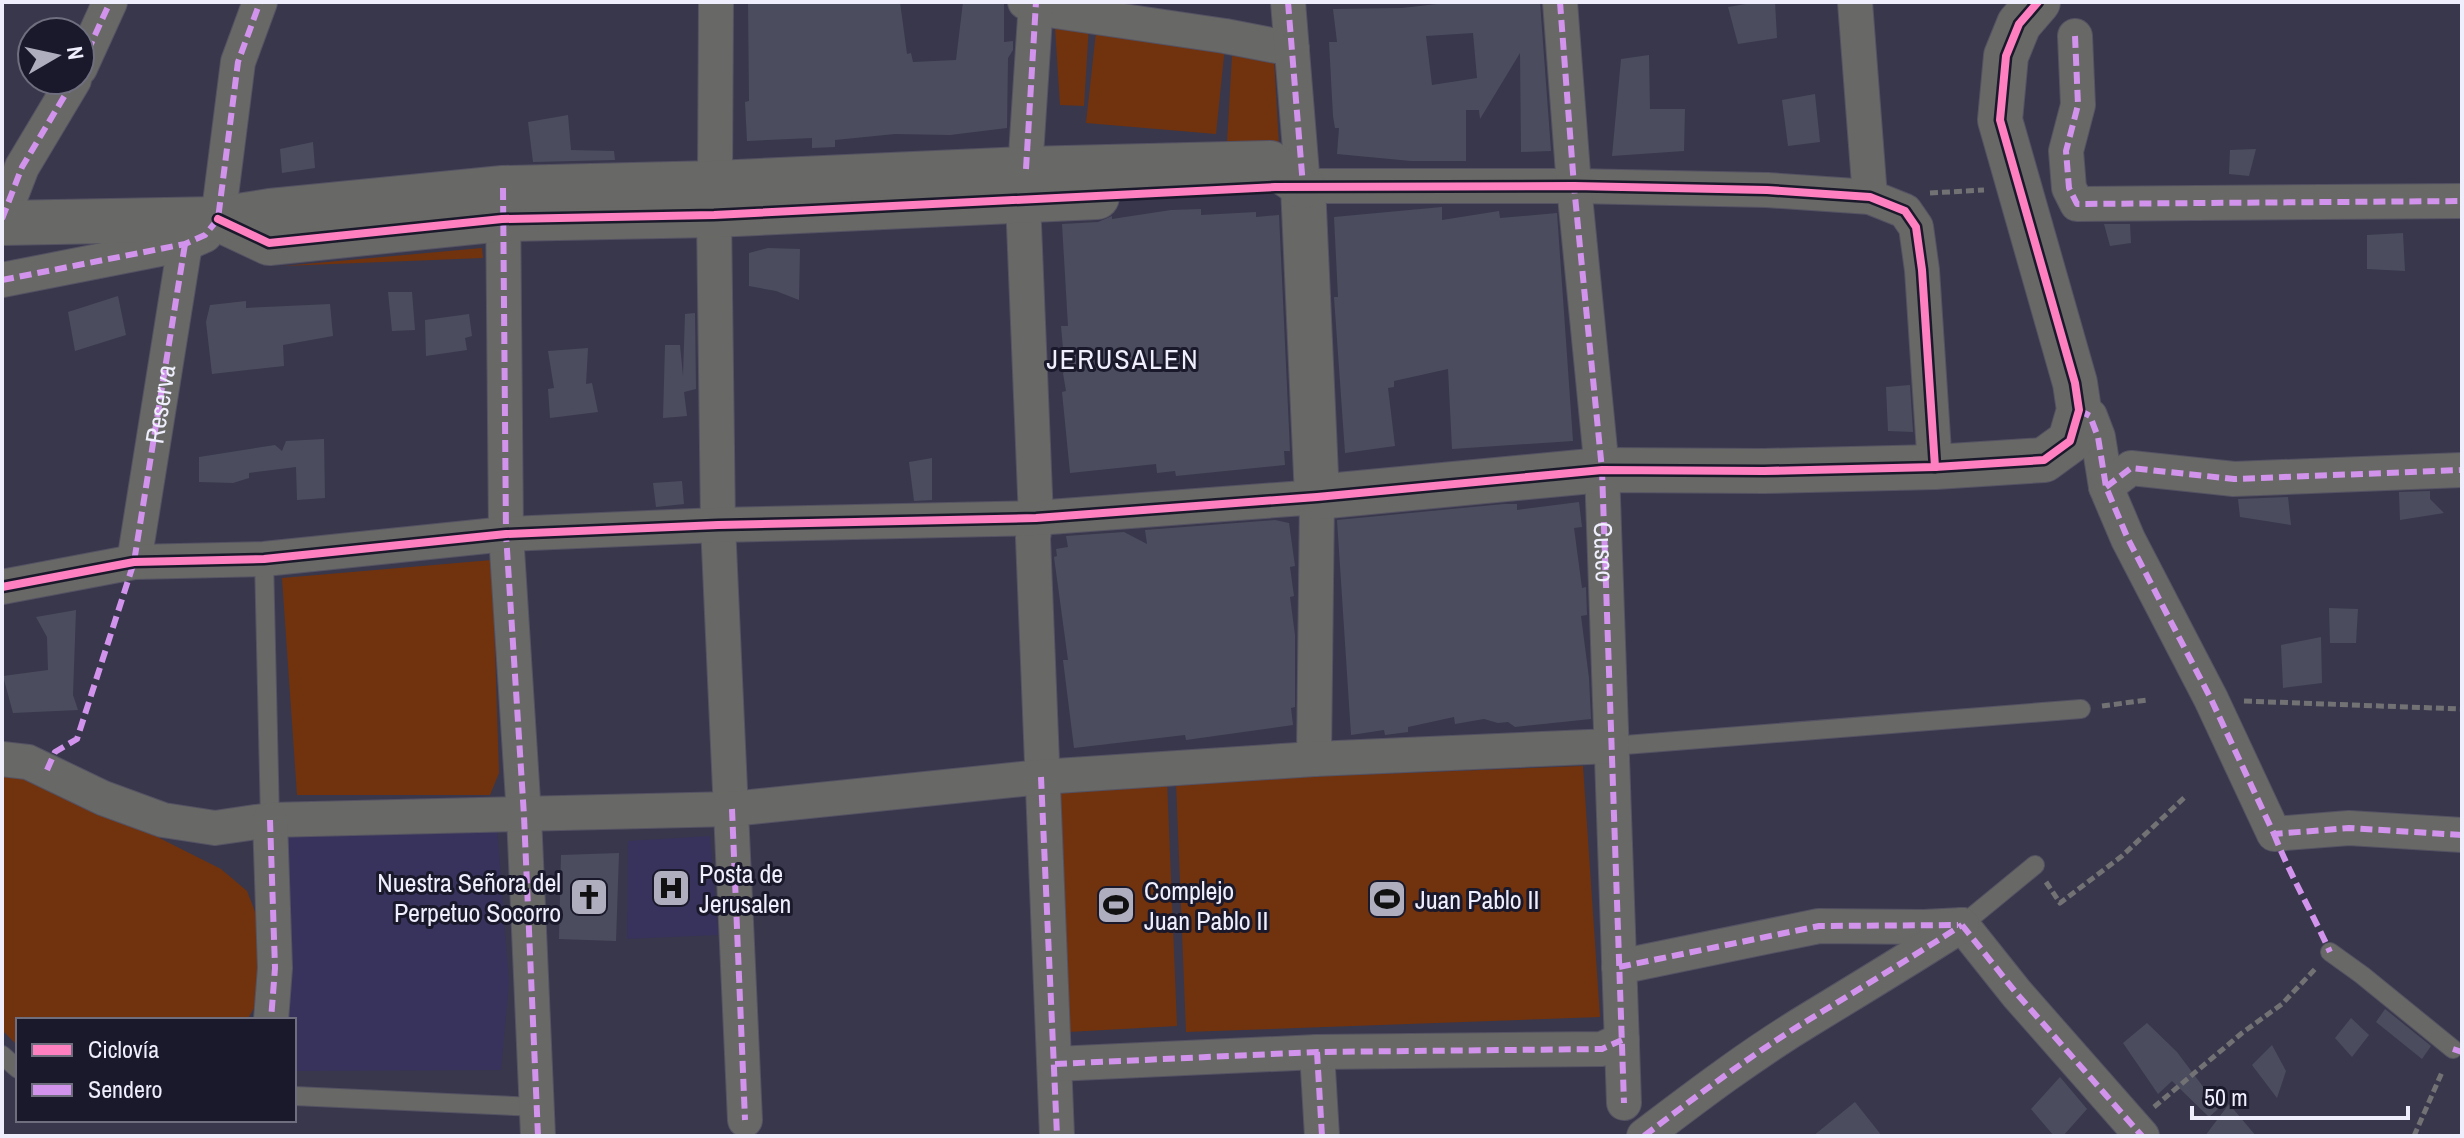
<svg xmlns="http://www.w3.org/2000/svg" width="2464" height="1138" font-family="'Archivo Narrow',sans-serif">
<rect width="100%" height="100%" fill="#39374c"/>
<g fill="#37335c">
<path d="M497,827l12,156 -8,87 -207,1v-51h-11l6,-187z"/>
<path d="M710,836l8,99 -91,4 1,-98z"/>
</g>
<g fill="#71330e">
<path d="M1089,25l-5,81 -24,-1 -5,-78z"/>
<path d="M1096,32l129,14 -9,88 -130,-11z"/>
<path d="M1232,56l42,3 5,87 -52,-3z"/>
<path d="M482,248l1,10 -200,8z"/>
<path d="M492,560l7,213 -9,22h-193l-15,-217z"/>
<path d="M1583,766l17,251 -414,15 -10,-250z"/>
<path d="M2,774l15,1 51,17 153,77 26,22 12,31 -2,81 -10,17h-229v26l-16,-16z"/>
<path d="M1167,780l10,246 -109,6 -15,-248z"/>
</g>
<g fill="#4b4d5e" fill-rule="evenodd">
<path d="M748,2h152l7,52 4,-1 2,9 43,-2 7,-58h41v40l9,-1v9l-5,8 -1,70 -57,7 -55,-1 -60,6v7l-23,1v-10l-65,3 -2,-39 4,-1z"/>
<path d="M1455,2h85l11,149 -30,1 -1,-99 -40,66 -1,-9h-13v51h-55l-74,-7 2,-26h-4l-2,-12 -4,-74h8l-4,-33 69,-1zM1473,33l4,45 -45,7 -6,-49z"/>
<path d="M1758,2h17l2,36 -39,6 -10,-37z"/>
<path d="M1649,55l1,54h35l-1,42 -72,5 9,-97z"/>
<path d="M1815,94l5,48 -32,4 -6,-46z"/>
<path d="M568,115l3,35 43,1 1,9 -82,2 -5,-40z"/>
<path d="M313,142l2,26 -33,5 -2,-24z"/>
<path d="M2256,149l-7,27 -20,-2 1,-24z"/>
<path d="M1442,207v13l57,-9 1,7 57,-5 16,228 -121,8 -4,-80 -54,12v6l-6,1 7,58 -50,7 -11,-156h4l-4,-80z"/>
<path d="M1201,209v6l55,-3v5l23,-2 11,236h-6l1,14 -109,11 -1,-5 -18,2 -1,-9 -86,9 -8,-81 4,-1 -3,-18 2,-2 -4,-45h7l-6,-102 36,-2 14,-6v3l59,-9z"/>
<path d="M2104,224h26l1,19 -21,3z"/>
<path d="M2403,233l2,38 -38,-2v-34z"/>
<path d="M768,248l32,1 -1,51 -23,-9 -27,-5v-33z"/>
<path d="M388,292h24l3,38 -23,1z"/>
<path d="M118,296l8,39 -51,16 -7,-39z"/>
<path d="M246,301v7l84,-4 3,32 -50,9 1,21 -72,8 -6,-52 4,-17z"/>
<path d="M695,313l1,76 -12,3 3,24 -24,2 2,-73h15l3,31 2,-62z"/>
<path d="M469,314l3,22 -7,2 2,12 -41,6 -1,-36z"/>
<path d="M588,348l-2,36 6,-1 6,29 -48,6 -2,-29 6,-1 -6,-37z"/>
<path d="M1910,385l3,47 -25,-1 -2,-44z"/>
<path d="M324,439l1,59 -28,2 -1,-33 -47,6v5l-16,5 -34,-1v-25l76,-12 7,6 4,-10z"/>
<path d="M932,458v42l-18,1 -5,-39z"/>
<path d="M682,481l2,23 -28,3 -3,-24z"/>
<path d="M2430,491v8l14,14 -44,7 -1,-28z"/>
<path d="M2288,497l3,28 -51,-8 -2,-18z"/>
<path d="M1579,502l3,25 -8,1 8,60 4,-1 1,28 -6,1 8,62 2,41 -76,8 -7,-5 -10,1 -14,-4 -29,5 -1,-7 -46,10v5l-23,3 -1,-5 -33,5 -14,-215 167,-16h13v6z"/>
<path d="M1275,520l14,3 6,43 -5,1 4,29 -4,1 5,38v72l-4,1 2,17 -107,15 -1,-5 -111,13 -11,-88h5l-14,-103 3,-1 -1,-7 12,-2 -2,-11 58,-4 23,12 -2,-14z"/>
<path d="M2329,608l29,1 -2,34h-26z"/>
<path d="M76,610l-3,85 5,15 -65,3 -10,-37 45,-6 -1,-33 -11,-20z"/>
<path d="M2321,637l1,46 -39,5 -2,-43z"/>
<path d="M619,853l-3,88 -57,-2 2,-84z"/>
<path d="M2385,1009l46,37 -9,13 -46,-37z"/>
<path d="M2351,1018l18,17 -17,22 -17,-19z"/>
<path d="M2147,1023l30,29 42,56 -10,9 -37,-36 -14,13 -35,-51z"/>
<path d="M2272,1045l14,26 -9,27 -25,-33z"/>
<path d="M2060,1077l27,32 -24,27h-9l-23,-27z"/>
<path d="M1855,1102l27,34h-69z"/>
<path d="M2229,1104l27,32h-51z"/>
</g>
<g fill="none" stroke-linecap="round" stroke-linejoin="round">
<g stroke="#545263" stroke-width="20">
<g id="service">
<path d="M264,559l6,261"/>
<path d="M1612,746l469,-37"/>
<path d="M1962,925l73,-60"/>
<path d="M2330,952l32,23 91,74"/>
<path d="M2,1055l16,14"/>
<path d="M294,1096l244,11"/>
</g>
</g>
<g stroke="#545263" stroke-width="36">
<g id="minor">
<path d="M1025,2l10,6 190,28 67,13"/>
<path d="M1036,2l-13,199 13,317 -3,20 24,598"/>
<path d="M1288,2l15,184h271l193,4 103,7 35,14 11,16 6,43 13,197"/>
<path d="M1560,2l14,184 28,284 22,633"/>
<path d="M1855,2l15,195"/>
<path d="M2075,36l3,69 -12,46 3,37 8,16 385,-3"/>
<path d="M80,68l30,-66"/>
<path d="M715,183l1,-181"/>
<path d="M503,197l3,337 18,282 14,320"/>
<path d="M714,215l4,310 27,595"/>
<path d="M2,219l20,-52 52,-87"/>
<path d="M2,280l183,-36 20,-9 13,-16 20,-157 22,-60"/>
<path d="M2079,410l11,6 8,21 8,50 22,52 83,160 63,135 75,-6 113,7"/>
<path d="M2106,487l25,-19 103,11 228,-9"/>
<path id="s1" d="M134,562l51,-318"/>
<path d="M2,587l132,-25 130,-3 242,-25 212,-9 318,-7 281,-21 -3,262"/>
<path d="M2,759l26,3 75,36 60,22 52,8 55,-8 462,-11 309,-32 273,-18 298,-13"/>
<path d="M270,820l5,148 -4,52"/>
<path d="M1962,925l55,69 125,142"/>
<path d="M1619,967l200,-41 105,1 38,-2"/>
<path d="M1317,1052l5,84"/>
<path d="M1055,1064l262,-12 285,-3 20,-9"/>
<path d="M1644,1136c54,-41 108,-82 166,-117 51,-31 102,-62 152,-94"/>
</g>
</g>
<g stroke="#545263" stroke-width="46">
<g id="tertiary">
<path d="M1303,186l14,311 285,-27 162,1 171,-4 109,-7 26,-19 9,-31 -4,-27 -75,-263 6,-64 13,-32 19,-22"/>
<path d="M218,219l51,24 233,-24 212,-4 383,-18"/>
<path d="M2,223l216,-4 52,-8 233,-23 212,-5 311,-14 244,-6 33,23"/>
</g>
</g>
<g stroke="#727274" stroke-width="5" stroke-dasharray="8 4" stroke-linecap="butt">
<path d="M1930,193l54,-3"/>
<path d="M2244,701l218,8"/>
<path d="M2102,706l45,-6"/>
<path d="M2046,882l14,21 62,-47 64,-60"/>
<path d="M2154,1107l88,-74 40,-29 34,-36"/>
<path d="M2414,1136l29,-66"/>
</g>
<use href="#service" stroke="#686866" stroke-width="18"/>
<use href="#minor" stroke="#686866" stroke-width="34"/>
<use href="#tertiary" stroke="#686866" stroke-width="44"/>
<g stroke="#d193ec" stroke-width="6" stroke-dasharray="12 6" stroke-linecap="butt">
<path d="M1288,2l15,184"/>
<path id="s2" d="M1560,2l14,184 28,284 22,633"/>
<path d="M2075,36l3,69 -12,46 3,37 8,16 385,-3"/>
<path d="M80,68l30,-66"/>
<path d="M1026,169l10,-167"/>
<path d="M503,188l3,346 18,282 14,320"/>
<path d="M2,219l20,-52 52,-87"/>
<path d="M2,280l183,-36 20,-9 13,-16 20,-157 22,-60"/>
<path d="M2079,410l11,6 8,21 8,50 22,52 83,160 63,135 75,-6 113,7"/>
<path d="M2106,487l25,-19 103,11 228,-9"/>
<path d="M47,770l8,-18 22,-13 57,-177 51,-318"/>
<path d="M1041,777l16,359"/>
<path d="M732,809l13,311"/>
<path d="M270,820l5,148 -4,52"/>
<path d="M2274,834c16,41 38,78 56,118"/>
<path d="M1962,925l55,69 125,142"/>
<path d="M1619,967l200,-41 139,-1"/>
<path d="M2453,1049l9,3"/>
<path d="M1317,1052l5,84"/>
<path d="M1055,1064l262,-12 285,-3 20,-9"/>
<path d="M1644,1136c54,-41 108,-82 166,-117 51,-31 102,-62 152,-94"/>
</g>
<g stroke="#1a192b" stroke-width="13">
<g id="cycleway">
<path d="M218,219l51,24 233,-24 212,-4 561,-28 299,-1 193,4 103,7 35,14 11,16 6,43 13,197"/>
<path d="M2,587l132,-25 130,-3 242,-25 212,-9 318,-7 281,-21 285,-27 162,1 171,-4 109,-7 26,-19 9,-31 -4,-27 -75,-263 6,-64 13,-32 19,-22"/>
</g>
</g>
<use href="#cycleway" stroke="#ff80c0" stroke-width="8"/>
</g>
<defs>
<g id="hospital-square" transform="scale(2)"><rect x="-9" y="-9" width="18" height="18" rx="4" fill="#afaebf" stroke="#1a192b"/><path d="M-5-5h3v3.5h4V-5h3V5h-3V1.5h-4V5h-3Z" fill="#111"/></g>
<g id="church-square" transform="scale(2)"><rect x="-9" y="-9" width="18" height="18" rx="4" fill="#afaebf" stroke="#1a192b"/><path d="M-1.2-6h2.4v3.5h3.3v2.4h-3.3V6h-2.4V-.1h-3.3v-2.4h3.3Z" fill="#111"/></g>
<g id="stadium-square" transform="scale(2)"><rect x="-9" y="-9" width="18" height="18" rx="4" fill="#afaebf" stroke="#1a192b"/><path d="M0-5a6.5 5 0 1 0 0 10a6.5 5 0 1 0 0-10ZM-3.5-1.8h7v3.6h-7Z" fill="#111"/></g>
</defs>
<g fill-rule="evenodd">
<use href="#hospital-square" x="671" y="888"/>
<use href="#church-square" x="589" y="897"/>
<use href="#stadium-square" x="1387" y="899"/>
<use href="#stadium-square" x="1116" y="905"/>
</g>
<g text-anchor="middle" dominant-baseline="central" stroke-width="6" stroke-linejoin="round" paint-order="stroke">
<g font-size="26" fill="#eeeefd" stroke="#1a192b">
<text stroke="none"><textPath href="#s1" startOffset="160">Reserva</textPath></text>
<text stroke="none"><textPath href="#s2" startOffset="552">Cusco</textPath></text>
</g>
<g font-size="26" fill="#eeeefd" stroke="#1a192b" text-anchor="start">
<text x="699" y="873">Posta de<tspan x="699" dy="30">Jerusalen</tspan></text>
<text x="561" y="882" text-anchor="end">Nuestra Señora del<tspan x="561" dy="30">Perpetuo Socorro</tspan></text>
<text x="1144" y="890">Complejo<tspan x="1144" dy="30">Juan Pablo II</tspan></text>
<text x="1415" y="899">Juan Pablo II</text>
</g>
<g font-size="28" letter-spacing="2" fill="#eeeefd" stroke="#1a192b">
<text x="1123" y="359">JERUSALEN</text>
</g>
</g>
<rect width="2464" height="1138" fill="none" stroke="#eeeefd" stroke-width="8"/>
<rect x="16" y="1018" width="280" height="104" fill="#1a192b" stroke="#6f6e7f" stroke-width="2"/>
<rect x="32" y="1044" width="40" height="12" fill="#ff80c0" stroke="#6f6e7f" stroke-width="2"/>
<text x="88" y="1058" font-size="24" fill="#eeeefd">Ciclovía</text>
<rect x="32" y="1084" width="40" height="12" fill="#d193ec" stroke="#6f6e7f" stroke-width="2"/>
<text x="88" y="1098" font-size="24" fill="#eeeefd">Sendero</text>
<g transform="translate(56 56) rotate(81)"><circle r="38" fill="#1a192b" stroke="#6f6e7f" stroke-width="2"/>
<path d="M0-6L14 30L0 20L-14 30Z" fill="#afaebf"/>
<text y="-12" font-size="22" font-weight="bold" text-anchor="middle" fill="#eeeefd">N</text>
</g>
<path d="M2192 1106v12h216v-12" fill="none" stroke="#eeeefd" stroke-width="4"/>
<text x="2204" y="1106" font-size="24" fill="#eeeefd" stroke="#1a192b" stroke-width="6" paint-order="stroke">50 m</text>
</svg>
